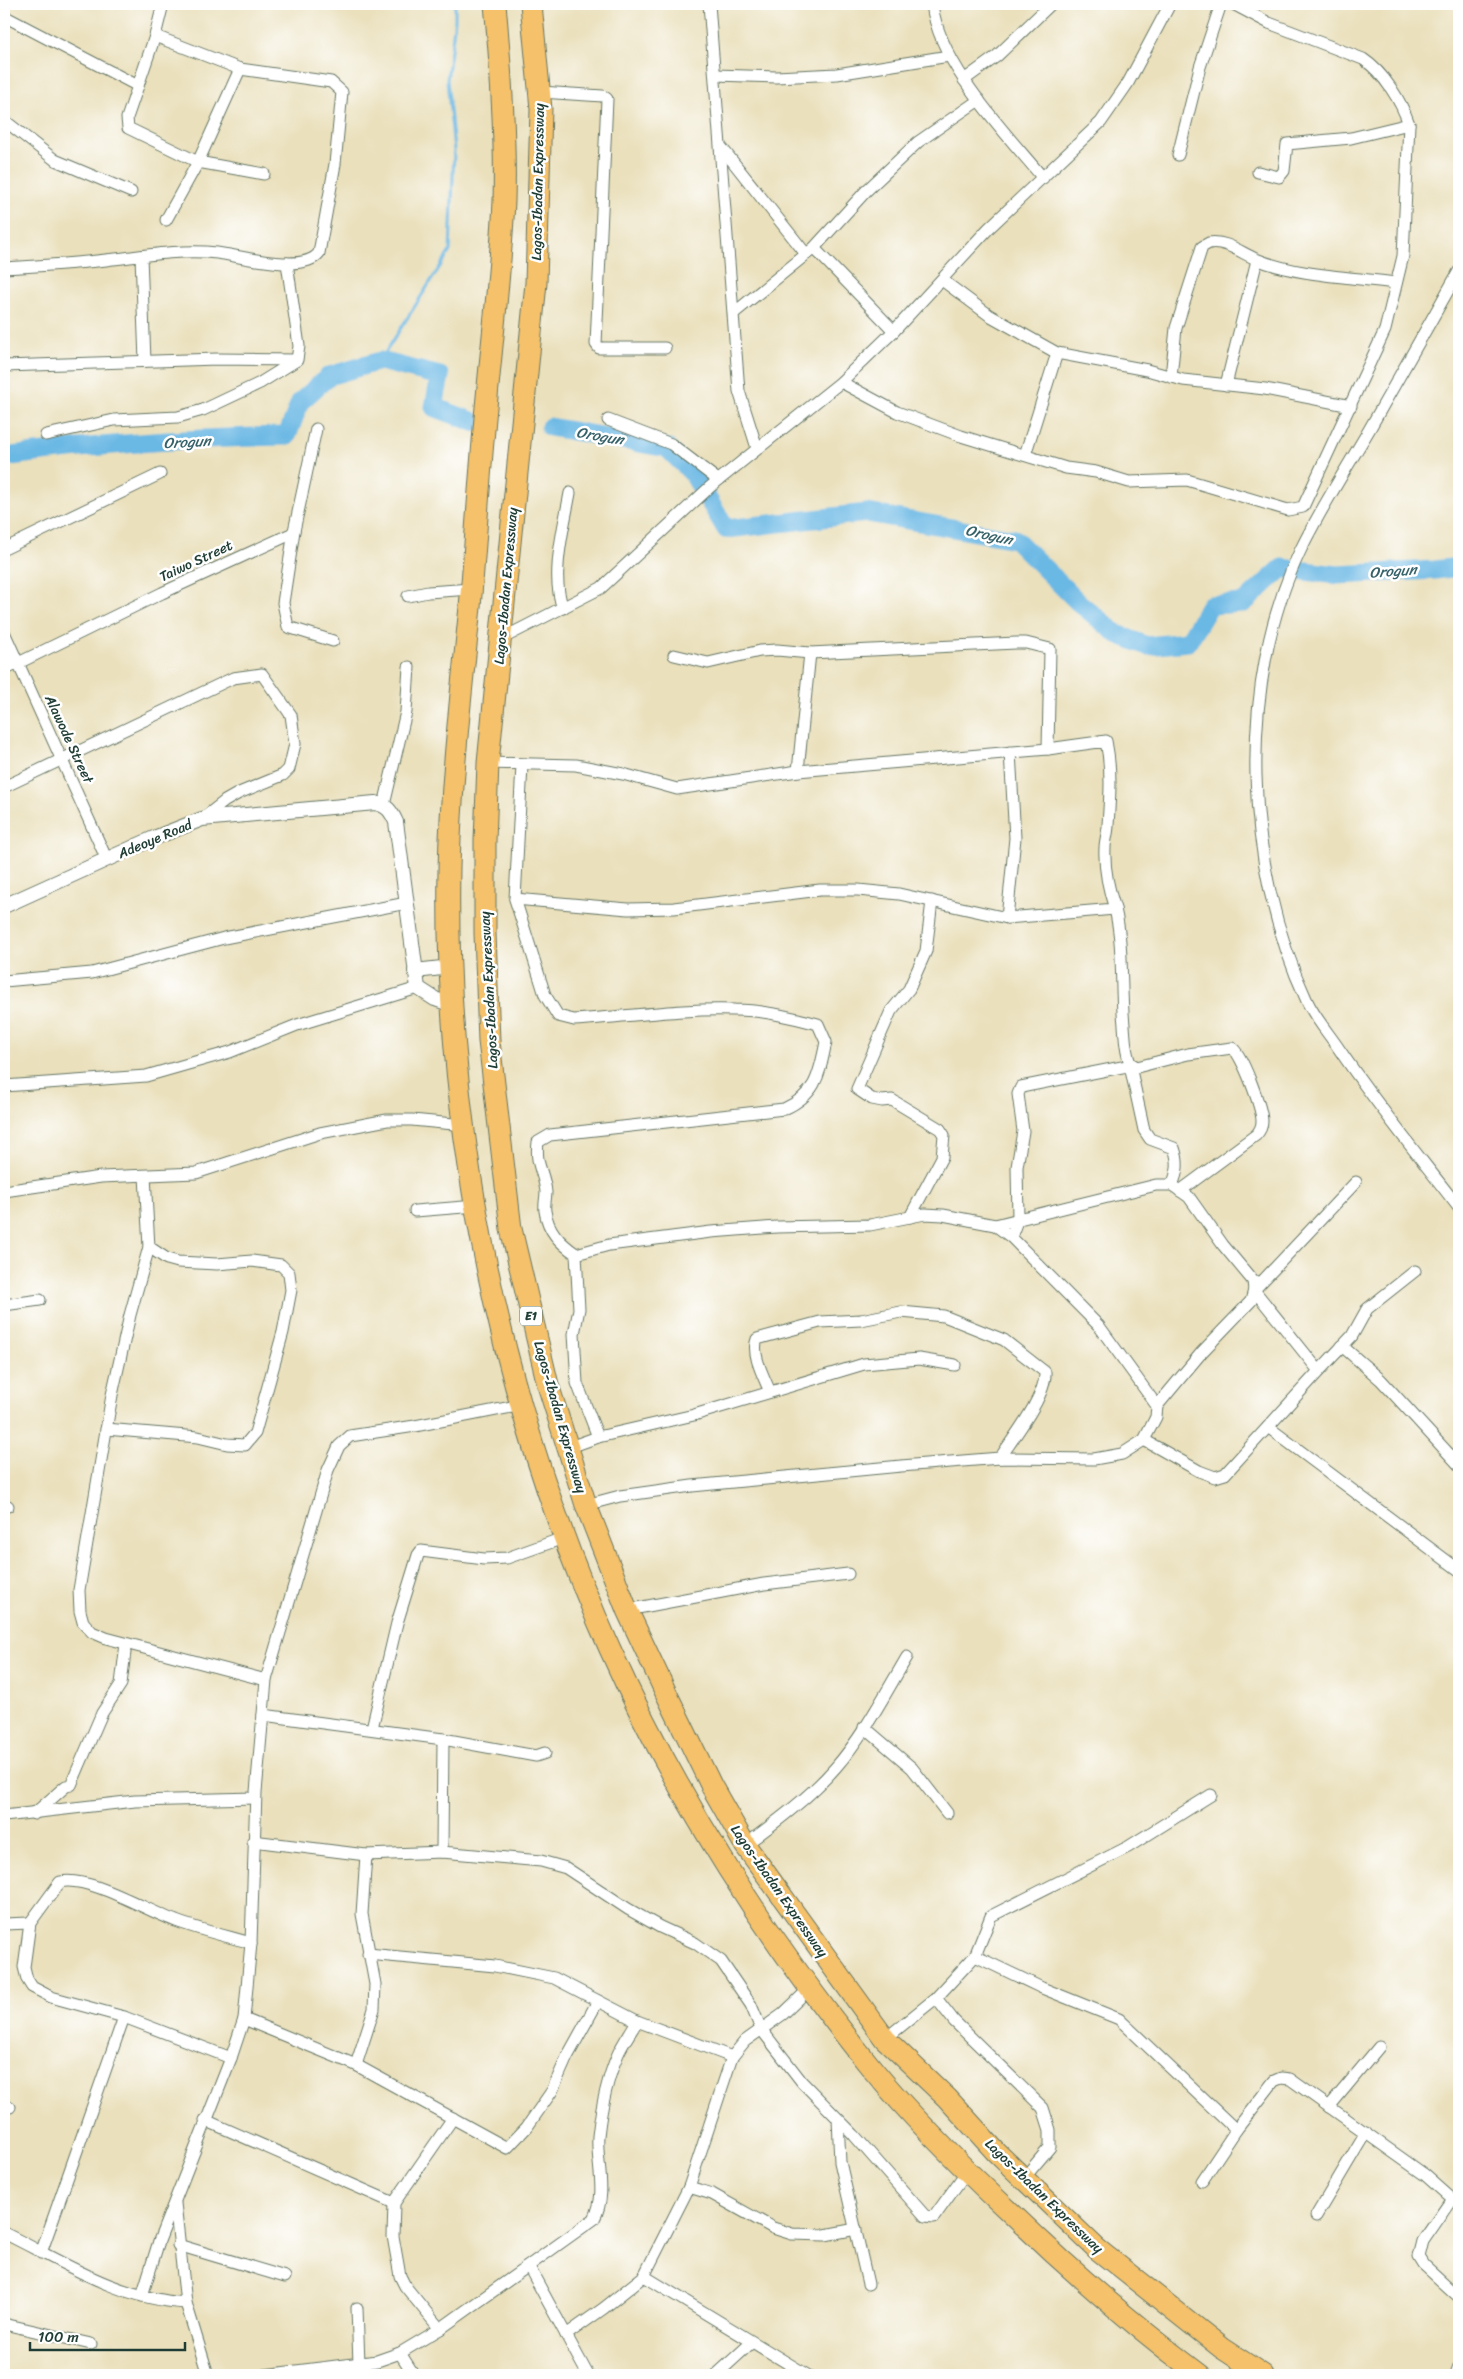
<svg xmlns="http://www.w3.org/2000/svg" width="1463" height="2379" font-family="Sriracha,sans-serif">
<rect width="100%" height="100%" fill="#fff"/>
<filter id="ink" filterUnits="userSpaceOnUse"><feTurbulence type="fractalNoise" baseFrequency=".02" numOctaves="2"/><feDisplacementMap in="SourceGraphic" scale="10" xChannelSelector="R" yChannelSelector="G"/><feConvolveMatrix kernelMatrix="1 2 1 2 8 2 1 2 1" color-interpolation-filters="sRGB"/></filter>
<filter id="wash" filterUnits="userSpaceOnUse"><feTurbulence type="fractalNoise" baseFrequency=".0096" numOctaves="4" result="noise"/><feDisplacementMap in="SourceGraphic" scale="20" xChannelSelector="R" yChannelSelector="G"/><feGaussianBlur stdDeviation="1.12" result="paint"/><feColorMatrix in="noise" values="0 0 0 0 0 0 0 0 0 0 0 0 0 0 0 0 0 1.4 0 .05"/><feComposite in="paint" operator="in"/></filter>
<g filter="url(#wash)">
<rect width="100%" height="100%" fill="#eae0bc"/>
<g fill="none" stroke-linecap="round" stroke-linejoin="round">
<path stroke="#6ab8e4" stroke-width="3" d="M380,361l70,-110 4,-101 -7,-70 8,-60v-16"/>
<g stroke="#6ab8e4" stroke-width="19">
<path d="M550,427l117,21 26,26 33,55 141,-16 148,26 63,63 39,32 30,12 41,-4 22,-37 34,-2 38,-35 55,7 98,-5 24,-3"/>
<path d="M4,457c93,-13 189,-19 283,-21l13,-34 29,-26 51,-15 60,15 -6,31 40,15"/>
</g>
</g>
</g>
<g filter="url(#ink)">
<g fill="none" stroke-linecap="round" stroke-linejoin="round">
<g stroke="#667664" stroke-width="13">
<g id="minor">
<path d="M163,4l-8,32 -28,82 1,10 70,34 66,12"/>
<path d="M709,4l30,387 18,57"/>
<path d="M932,4c7,61 73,128 111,174"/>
<path d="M4,16l134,70"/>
<path d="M715,75l61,2 61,-3 112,-18"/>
<path d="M964,80l33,-24 54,-52"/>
<path d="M540,92l63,4 4,3 -11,245 3,4h66"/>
<path d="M4,120l51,40 76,32"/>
<path d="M722,148l84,106"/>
<path d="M1178,155l22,-88 21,-63"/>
<path d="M1258,172l21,5 5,-6 3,-27 64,-6 58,-14"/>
<path d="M166,220l32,-58 42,-93"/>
<path d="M814,248l80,83"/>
<path d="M141,256l4,105"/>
<path d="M4,268c34,-2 68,-4 102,-8 37,-4 74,-11 111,-7 24,3 86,21 102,0l16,-89 7,-72 -11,-10 -91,-13 -85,-33"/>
<path d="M1459,271c-30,53 -60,107 -90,159 -23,39 -48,78 -68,119 -65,135 -57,318 6,452 8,17 22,33 32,48 37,55 79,106 120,159"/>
<path d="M942,280l47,35 68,38 90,17 36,10 82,9 86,17"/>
<path d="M734,313l80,-65 52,-57 52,-49 61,-42"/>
<path d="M4,366l213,-7 79,1"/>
<path d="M1171,377l5,-49 26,-81 7,-4c17,-3 32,10 47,16 41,17 96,18 140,24"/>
<path d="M841,382l56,30 64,24 105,32 30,4 33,10 58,-2 101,30 15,-3 82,-177 18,-74 6,-132c-8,-23 -25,-51 -46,-65l-94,-36 -36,-19"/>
<path d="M1226,385l31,-125"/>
<path d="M608,420l63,24 47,36"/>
<path d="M46,435l68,-15 64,-3 25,-7 57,-27 37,-23 2,-14 -12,-83"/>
<path d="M1025,455l32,-102"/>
<path d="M294,531l-11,72 5,24 45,14"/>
<path d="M4,549l156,-75"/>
<path d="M408,596l20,-4 43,-3"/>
<path d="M563,608c-13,-32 1,-81 7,-115"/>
<path d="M4,632l103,228"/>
<path d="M501,639l100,-51 109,-101 131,-105 53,-51 95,-103 112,-106 27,-39 42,-79"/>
<path d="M674,655l34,8 52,-12 17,-1 33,3 206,-10h10l24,6 -2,100"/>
<path d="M4,670l158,-77 129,-59 3,-3 22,-102"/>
<path d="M488,763l88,2 47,9 54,15 121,-18 250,-22 58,-8c6,28 4,56 2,84 0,8 -3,15 -3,23 -1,20 4,43 10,61l-108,9 -108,-24 -41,-4h-38l-146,18 -46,1 -113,-10"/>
<path d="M522,765l-7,134 30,96 13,21 16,4c54,-3 107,-12 161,-10 28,0 56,7 83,14l8,18c-7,33 -9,52 -42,67l-234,26 -12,7c-3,24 6,29 8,50 0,6 -2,12 -1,19 3,20 15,32 31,43l3,55 -5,25 3,49 21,54"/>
<path d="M798,771l12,-118"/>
<path d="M4,787l229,-109 29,-4 29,41 4,29 -6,25 -6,6 -44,18 -14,8 -23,18"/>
<path d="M384,805l22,-93 3,-45"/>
<path d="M1115,909c9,38 5,77 9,116 1,12 1,26 6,38l7,4 51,-13 44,-6c10,5 30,61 30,73 0,6 -2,10 -6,14l-76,56"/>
<path d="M1007,918l8,-80 -5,-86"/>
<path d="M4,981l88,-8 132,-35 183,-35"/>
<path d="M1130,1066l14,64 6,9 24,9c5,14 4,24 -2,37"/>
<path d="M4,1086l142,-10 84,-24 67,-27 121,-37"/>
<path d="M145,1176l4,71 -19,68 -18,80 -33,195 1,21 3,11 9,10 14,6 160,42"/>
<path d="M4,1191l97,-14 95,-4 124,-40 67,-13h25l52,5"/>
<path d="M415,1211l61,-5"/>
<path d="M910,1217l32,-60 2,-22 -4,-6 -48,-29 -10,1 -10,-2 -15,-10 34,-78 18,-22 17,-38 6,-50"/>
<path d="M995,1225l161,-40h16l17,12 34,48 30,36 1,9 -3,11 -49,51 -45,54"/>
<path d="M1011,1237l7,-19 -1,-51 6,-36 -5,-37 3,-7 111,-22"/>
<path d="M576,1254l33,-9 102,-13 66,-5 93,-2 55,-11 18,1 52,10 16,12 88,89 58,80 -1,11 -12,23 55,31 16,6 10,-3 94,-103 -65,-81 102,-108"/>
<path d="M4,1305l36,-5"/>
<path d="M1342,1346l39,34 78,85"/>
<path d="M1319,1371l33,-35 15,-27 48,-38"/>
<path d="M770,1392c-6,-15 -19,-38 -13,-53l63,-17 41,-2 40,-8 43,4 60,24 41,32c2,23 -32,66 -45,86"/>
<path d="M1268,1427l191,143"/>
<path d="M106,1429l92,8 29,7 18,1 10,-12 28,-101 8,-42 -2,-17 -8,-8 -29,-4 -35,3 -39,-2 -11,-3 -18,-12"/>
<path d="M567,1448l31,-11 96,-22 170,-51 55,-5 36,6"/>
<path d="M586,1505l34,-9 72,-10 209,-20 99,-8 94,1 28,-5 22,-14"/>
<path d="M4,1507l4,-1"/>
<path d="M627,1610l137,-26 84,-10"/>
<path d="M263,1715l180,24 93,17 9,-3"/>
<path d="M864,1727l48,41 35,45"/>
<path d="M372,1728l25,-105 21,-68 3,-4 63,8 23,-1 59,-21"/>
<path d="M34,1814l32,-28 5,-1 31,-72 19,-29 5,-40"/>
<path d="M4,1816l131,-15 120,-3"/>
<path d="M253,1841l113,14 76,-3 99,9 25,7 62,41 32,18 35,16 26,18 30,44 10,24 41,53 52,53 71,81 9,1 33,-46"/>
<path d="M745,1845c31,-23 65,-48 91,-78 28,-32 49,-73 71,-110"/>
<path d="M442,1852l1,-113"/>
<path d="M4,1924l26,-1"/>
<path d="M368,1954l127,12 59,12 83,43 95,36"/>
<path d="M975,1956l67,32 77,31 117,111"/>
<path d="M936,1998l18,23 89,87 7,22v17l-26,31"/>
<path d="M244,2019l112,46 151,83 20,-21 25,-36 15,-34 31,-56"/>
<path d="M885,2039l51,-41 39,-42 16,-40 137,-69 83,-52"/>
<path d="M231,2058l-107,-41 -73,-20 -19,-10 -5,-8 -3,-12 6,-44 30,-41c29,-7 87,29 116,39 24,9 50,15 75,22"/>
<path d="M356,2065l18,-56 1,-25 -13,-70 4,-59"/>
<path d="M4,2106l6,1"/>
<path d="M1329,2107l50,-60"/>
<path d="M838,2119l2,43 28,122"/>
<path d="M205,2120l189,83"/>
<path d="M1202,2181l34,-51 38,-49 7,-3 9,1 135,96 27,24 -29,42 -4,16 5,8 35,32"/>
<path d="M689,2187l23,7 61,34 19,6 33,1 31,-6"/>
<path d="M175,2203l11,100 22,72"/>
<path d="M1316,2216l50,-84"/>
<path d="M4,2233c59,29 114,66 182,70"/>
<path d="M178,2245l107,32"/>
<path d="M41,2253l83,-236"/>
<path d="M529,2267l59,108"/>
<path d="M644,2276l163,99"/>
<path d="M142,2296l17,-55 72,-183 13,-39 7,-76 5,-151 10,-112 62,-210 11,-24 11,-10 65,-10 107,-21"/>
<path d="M357,2308l2,56"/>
<path d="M4,2324l87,20"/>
<path d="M440,2329l-35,-43 -5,-10 -7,-40 1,-33 59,-85"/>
<path d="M566,2335l38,-27 40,-32 45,-89 43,-130 13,-16 38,-27 27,-26"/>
<path d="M400,2353l14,22"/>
<path d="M264,2375l113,-14 23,-8 40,-24 154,-110c14,-26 2,-55 4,-83 3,-27 9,-57 20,-82 5,-11 13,-22 19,-33"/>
<path d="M716,2375l35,-32"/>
<path d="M1456,2375l3,-8"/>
</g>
</g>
<g stroke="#667664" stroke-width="16">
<g id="tertiary">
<path d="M4,906l150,-68 48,-19 173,-16c12,2 16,8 21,19l22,166 17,11 17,6"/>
<path d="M415,971l36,-4"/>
</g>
</g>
<g stroke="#667664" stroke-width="23">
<g id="motorway">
<path d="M495,4c6,65 11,131 9,197 -3,65 -11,131 -17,196 -7,70 -11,140 -17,210 -9,87 -19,174 -21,262 -5,263 53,540 161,780 67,150 160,295 264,422 42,51 89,97 137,142 60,58 122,112 189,162"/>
<path d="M531,4l10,105 -5,174 -48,480 -3,78v92l4,108 22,188 37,156 38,120 41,105 40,85 45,92 33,58 140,194 62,59 50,55 100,96 125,99 41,27"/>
</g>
</g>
<use href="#minor" stroke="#fff" stroke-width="11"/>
<use href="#tertiary" stroke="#fff" stroke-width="14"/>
<use href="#motorway" stroke="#f5c16b" stroke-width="21"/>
</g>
</g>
<g text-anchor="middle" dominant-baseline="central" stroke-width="5" stroke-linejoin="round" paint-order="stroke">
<rect fill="#fff" stroke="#627771" stroke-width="1" x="520" y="1306.5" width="22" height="19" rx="4"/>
<g font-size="12" font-weight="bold" fill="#1f3d34">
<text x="531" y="1316">E1</text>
</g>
<g font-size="14" fill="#1f3d34" stroke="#fff">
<text transform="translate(538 182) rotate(-89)">Lagos-Ibadan Expressway</text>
<text transform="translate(196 561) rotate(-25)">Taiwo Street</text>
<text transform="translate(506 586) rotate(-85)">Lagos-Ibadan Expressway</text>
<text transform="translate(69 739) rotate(65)">Alawode Street</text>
<text transform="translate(155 839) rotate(-23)">Adeoye Road</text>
<text transform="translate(489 990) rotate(-93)">Lagos-Ibadan Expressway</text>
<text transform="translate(560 1417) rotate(74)">Lagos-Ibadan Expressway</text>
<text transform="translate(779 1891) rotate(55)">Lagos-Ibadan Expressway</text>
<text transform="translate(1044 2196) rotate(44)">Lagos-Ibadan Expressway</text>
</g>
<g font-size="15" font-style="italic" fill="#366269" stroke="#fff">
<text transform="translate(600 436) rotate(10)">Orogun</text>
<text transform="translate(187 442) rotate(-3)">Orogun</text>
<text transform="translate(989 535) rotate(13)">Orogun</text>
<text transform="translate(1393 571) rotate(-4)">Orogun</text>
</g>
</g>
<rect width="1463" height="2379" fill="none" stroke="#fff" stroke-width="20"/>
<path d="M30 2342v8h155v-8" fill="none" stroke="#1f3d34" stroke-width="2.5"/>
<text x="38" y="2342" font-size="15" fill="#1f3d34" stroke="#ffffff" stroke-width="4" paint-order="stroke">100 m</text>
</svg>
